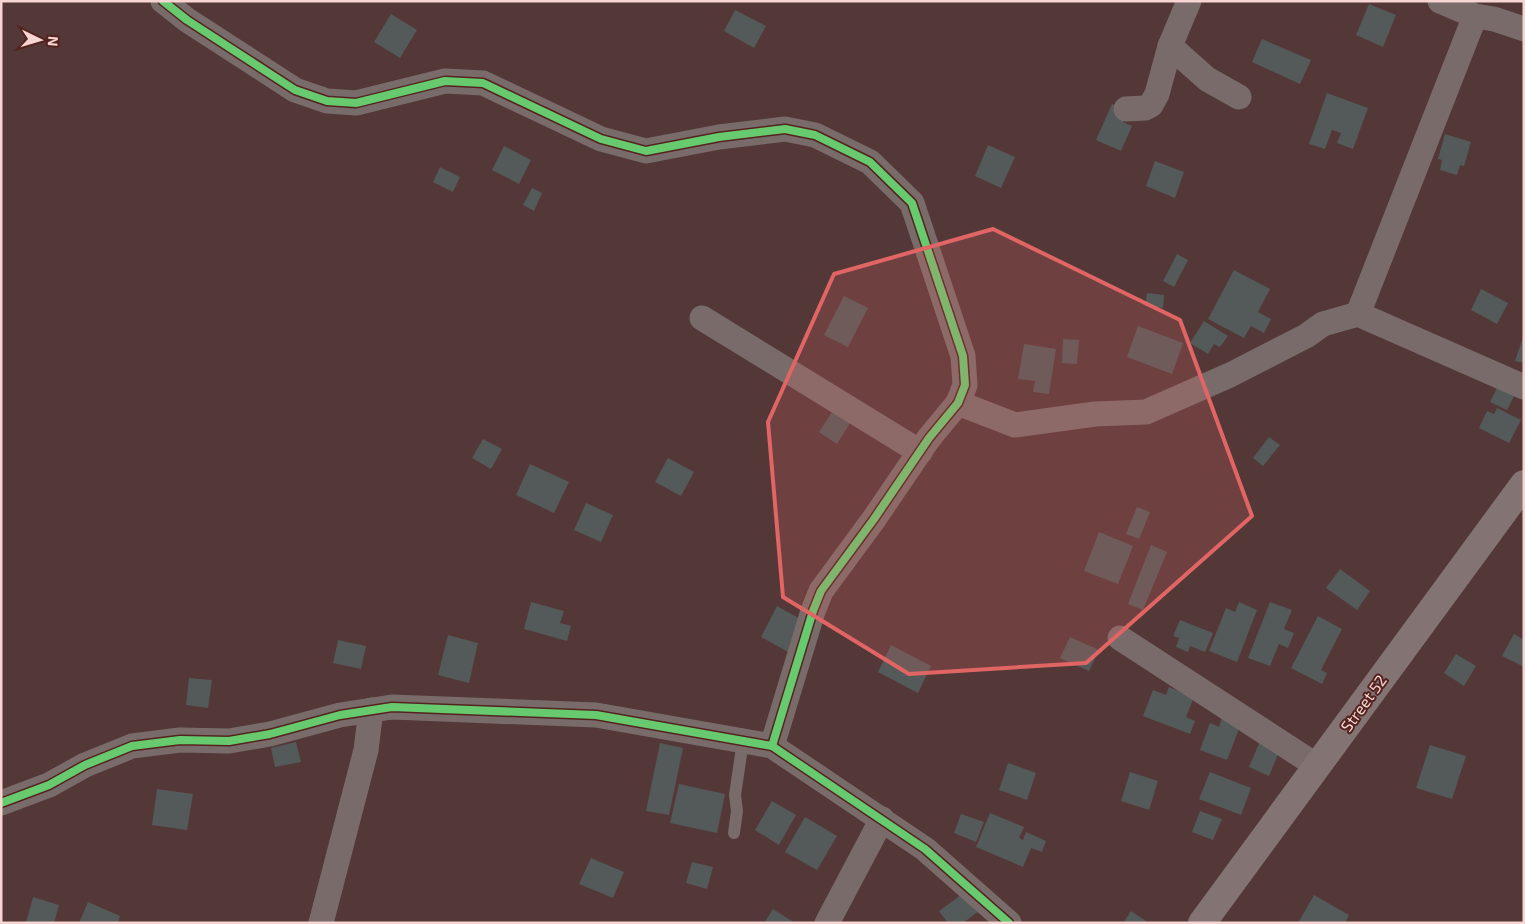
<svg xmlns="http://www.w3.org/2000/svg" width="1525" height="924" font-family="'Exo 2',sans-serif">
<rect width="100%" height="100%" fill="#533837"/>
<g fill="#545959">
<path d="M1369,4l27,11 -13,32 -27,-12z"/>
<path d="M735,10l31,16 -12,22 -30,-17z"/>
<path d="M391,14l26,16 -17,28 -26,-16z"/>
<path d="M1262,39l49,21 -11,24 -48,-22z"/>
<path d="M1327,93l41,15 -15,41 -16,-6 4,-10 -9,-3 -7,19 -16,-5z"/>
<path d="M1112,104l16,7 -5,11 9,4 -11,25 -25,-11z"/>
<path d="M1445,134l26,8 -7,24 -4,-1 -3,10 -17,-5 2,-10 -4,-1z"/>
<path d="M988,145l27,12 -14,31 -26,-12z"/>
<path d="M504,146l27,14 -12,24 -27,-14z"/>
<path d="M1155,161l29,11 -9,26 -29,-12z"/>
<path d="M440,167l20,10 -7,15 -20,-10z"/>
<path d="M532,188l10,5 -8,18 -11,-6z"/>
<path d="M1177,254l11,6 -14,27 -11,-6z"/>
<path d="M1234,270l36,19 -12,23 13,7 -7,14 -13,-7 -7,12 -36,-19z"/>
<path d="M1481,289l27,14 -11,21 -26,-14z"/>
<path d="M1147,293l17,2 -1,13 -18,-2z"/>
<path d="M844,296l24,12 -20,39 -24,-12z"/>
<path d="M1204,321l24,15 -8,11 -6,-3 -6,10 -18,-11z"/>
<path d="M1138,326l45,17 -11,31 -45,-17z"/>
<path d="M1523,337h1v26l-9,-2z"/>
<path d="M1063,339l16,1 -2,24 -15,-1z"/>
<path d="M1024,344l32,5 -7,45 -16,-2 2,-11 -17,-2z"/>
<path d="M1498,386l17,8 -8,16 -17,-8z"/>
<path d="M1497,408l24,12 -12,23 -30,-15 8,-17 7,3z"/>
<path d="M834,409l18,11 -15,24 -18,-12z"/>
<path d="M1269,437l11,8 -17,21 -10,-8z"/>
<path d="M483,439l19,10 -11,20 -19,-11z"/>
<path d="M668,458l26,14 -13,24 -26,-14z"/>
<path d="M530,464l39,18 -15,31 -38,-18z"/>
<path d="M586,503l27,12 -12,27 -27,-12z"/>
<path d="M1137,507l13,5 -11,27 -13,-5z"/>
<path d="M1099,532l34,14 -15,38 -34,-13z"/>
<path d="M1151,545l16,7 -24,58 -15,-6z"/>
<path d="M1340,569l30,22 -13,19 -31,-22z"/>
<path d="M531,602l33,9 -4,12 11,3 -4,15 -43,-12z"/>
<path d="M1239,602l18,8 -20,52 -28,-11 17,-43 9,4z"/>
<path d="M1270,602l22,8 -8,19 10,4 -6,15 -9,-4 -9,22 -22,-8z"/>
<path d="M777,606l27,15 -16,31 -27,-15z"/>
<path d="M1318,616l24,13 -21,41 6,3 -5,11 -31,-16z"/>
<path d="M1180,620l33,13 -8,19 -15,-6 -2,6 -12,-5 3,-9 -6,-2z"/>
<path d="M1514,634l10,6v27l-22,-11z"/>
<path d="M448,635l30,8 -9,40 -31,-8z"/>
<path d="M1070,637l29,13 -10,21 -29,-13z"/>
<path d="M338,640l28,6 -5,23 -28,-6z"/>
<path d="M891,645l40,21 -13,27 -40,-21z"/>
<path d="M1456,654l20,12 -12,20 -20,-13z"/>
<path d="M189,678l23,2 -4,28 -22,-3z"/>
<path d="M1169,687l25,10 -8,20 9,4 -5,13 -47,-18 10,-26 13,5z"/>
<path d="M1222,717l19,7 -14,36 -27,-10 10,-27 9,4z"/>
<path d="M1261,739l20,8 -12,29 -20,-9z"/>
<path d="M296,742l5,20 -26,5 -4,-19z"/>
<path d="M660,743l23,5 -14,67 -23,-4z"/>
<path d="M1430,745l36,11 -14,43 -36,-11z"/>
<path d="M1008,763l28,10 -9,27 -28,-10z"/>
<path d="M1130,772l28,9 -9,29 -28,-9z"/>
<path d="M1210,772l41,16 -10,27 -42,-16z"/>
<path d="M679,784l46,10 -8,39 -47,-10z"/>
<path d="M157,789l36,5 -6,36 -35,-5z"/>
<path d="M772,801l24,14 -17,30 -24,-15z"/>
<path d="M1200,811l22,8 -9,21 -21,-8z"/>
<path d="M990,813l34,14 -5,11 4,2 3,-8 20,9 -4,11 -11,-4 -8,19 -47,-20z"/>
<path d="M961,814l23,8 -8,20 -22,-9z"/>
<path d="M805,817l32,19 -20,34 -32,-18z"/>
<path d="M591,858l33,14 -11,26 -34,-14z"/>
<path d="M692,862l21,5 -6,22 -21,-6z"/>
<path d="M969,889l14,19 -20,15h-15l-9,-12z"/>
<path d="M1314,895l35,20 -4,8h-47z"/>
<path d="M33,897l26,8 -5,18h-28z"/>
<path d="M88,902l32,14 -2,7h-39z"/>
<path d="M773,909l22,14h-31z"/>
<path d="M1131,911l18,12h-26z"/>
</g>
<g fill="none" stroke-linecap="round" stroke-linejoin="round">
<path stroke="#786b6a" stroke-width="12" d="M734,833l3,-22 -2,-16 8,-54"/>
<g stroke="#786b6a" stroke-width="25">
<path d="M163,1l24,19 108,70 32,11 29,2 89,-22 38,2 118,56 45,12 73,-14 66,-8 30,6 55,27 42,41 51,153 2,29 -7,18 -29,35 -55,81 -53,72 -8,20 -41,135"/>
<path d="M1440,1l35,15 19,3 30,10"/>
<path d="M1170,46l37,33 32,18"/>
<path d="M1126,109l19,-1 6,-3 6,-11 13,-48 19,-45"/>
<path d="M1358,314l117,-298"/>
<path d="M702,318l218,134"/>
<path d="M958,403l57,22 80,-11 51,-2 84,-37 76,-39 17,-12 35,-10 166,73"/>
<path d="M1120,638l197,128"/>
<path d="M1,803l48,-18 36,-20 47,-19 48,-6 49,1 41,-7 70,-19 52,-8 204,8 176,31 153,103 84,74"/>
<path d="M321,923l45,-173 5,-40"/>
<path d="M827,923l55,-104"/>
</g>
<path stroke="#837473" stroke-width="28" d="M1202,923l322,-439"/>
<g stroke="#542320" stroke-width="11">
<g id="cycleway">
<path d="M163,1l24,19 108,70 32,11 29,2 89,-22 38,2 118,56 45,12 73,-14 66,-8 30,6 55,27 42,41 51,153 2,29 -7,18 -29,35 -55,81 -53,72 -8,20 -41,135"/>
<path d="M1,803l48,-18 36,-20 47,-19 48,-6 49,1 41,-7 70,-19 52,-8 204,8 176,31 153,103 84,74"/>
</g>
</g>
<use href="#cycleway" stroke="#67ca6e" stroke-width="8"/>
</g>
<path fill="#e16564" fill-opacity="0.2" stroke="#e16564" stroke-width="4" stroke-linejoin="round" d="M993,229l187,91 72,196 -166,147 -177,11 -126,-77 -15,-175 66,-148z"/>
<g text-anchor="middle" dominant-baseline="central" stroke-width="4" stroke-linejoin="round" paint-order="stroke">
<g font-size="16" fill="#f6d5d2" stroke="#542320">
<text transform="translate(1363 703) rotate(-54)">Street 52</text>
</g>
</g>
<rect width="1525" height="924" fill="none" stroke="#f6d5d2" stroke-width="5"/>
<g transform="translate(40 40) rotate(95)" stroke="#542320" stroke-width="4" paint-order="stroke">
<path d="M0-4L9 19L0 12L-9 19Z" fill="#f6d5d2"/>
<text y="-8" font-size="14" font-weight="bold" text-anchor="middle" fill="#f6d5d2">N</text>
</g>
</svg>
